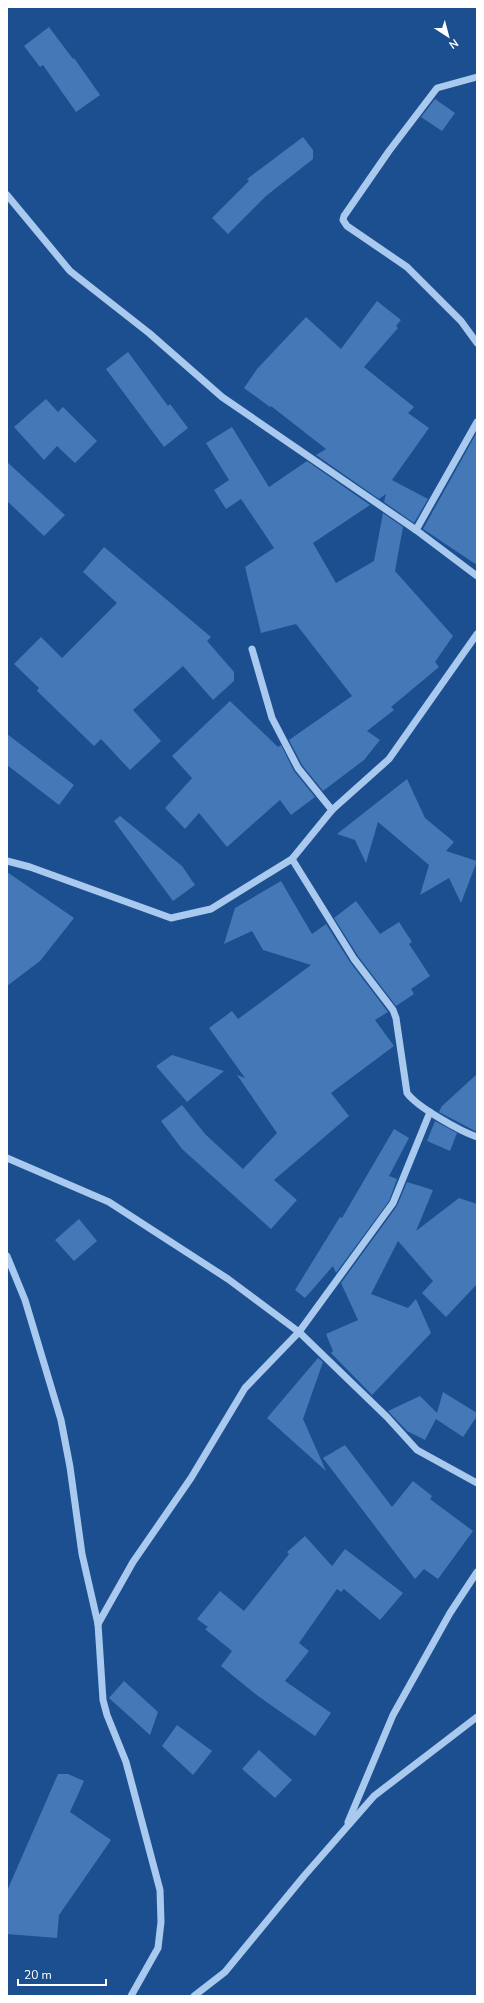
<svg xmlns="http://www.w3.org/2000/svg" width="484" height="2003" font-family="'Nunito Sans',sans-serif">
<rect width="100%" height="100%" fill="#1b4f8f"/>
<g fill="#4478b7">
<path d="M49,27l24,32 1,-1 26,37 -24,17 -33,-47 -3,2 -16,-21z"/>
<path d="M435,99l20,14 -13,18 -21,-14z"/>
<path d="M303,137l10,13v9l-47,37 -38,38 -16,-16 37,-37 -2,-2z"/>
<path d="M377,301l24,19 -5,6 2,2 -34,39 50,40 -6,6 21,15 -37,52 36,19 -14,24 -30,-21 2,-8 -7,5 -63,-44 10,-6 -55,-43 -1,1 -26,-19 13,-19 49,-52 35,32z"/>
<path d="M128,352l40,54 2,-2 18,24 -24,19 -58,-78z"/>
<path d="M46,399l12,13 5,-5 34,34 -22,22 -18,-17 -13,14 -30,-33z"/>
<path d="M232,427l37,60 38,-26 63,44 -57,38 23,40 38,-22 9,-48 20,14 -8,44 58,65 -18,26 4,5 -48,40 3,3 -27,21 13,9 -16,20 -41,31 -21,-26 -13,-25 63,-44 -56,-72 -35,9 -16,-66 29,-19 -33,-49 -15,10 -12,-19 15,-10 -23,-37z"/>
<path d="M477,432v133l-54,-36z"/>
<path d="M7,462l58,53 -21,21 -37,-35z"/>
<path d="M104,547l107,90 -4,4 27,31v9l-21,19 -30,-34 -50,44 28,31 -31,29 -29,-31 -7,7 -57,-55 2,-3 -25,-24 27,-27 21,21 55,-55 -34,-31z"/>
<path d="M230,701l48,46 3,-2 13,26 21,26 -24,18 -11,-15 -53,47 -28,-34 -14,16 -20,-21 27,-30 -20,-22z"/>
<path d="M7,734l67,51 -15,20 -52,-40z"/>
<path d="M407,779l18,39 29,24 -8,9 31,10 -16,42 -12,-25 -29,17 9,-30 -51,-43 -12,41 -11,-23 -18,-6z"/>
<path d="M120,816l62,50 13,19 -22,16 -59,-80z"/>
<path d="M7,872l67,46 -34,43 -33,25z"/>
<path d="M281,881l31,53 14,-10 24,38 38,50 -13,8 19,26 -63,47 18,23 -75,64 23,20 -26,29 -89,-80 -21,-28 21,-16 23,29 38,35 34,-36 -40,-58 8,3 -36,-50 23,-17 6,8 73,-54 -48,-15 -11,-19 -28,13 11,-36z"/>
<path d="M356,901l24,33 19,-12 13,20 -3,2 21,32 -19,13 3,5 -18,12 -38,-50 -24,-38z"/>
<path d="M172,1055l52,16 -37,31 -31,-36z"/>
<path d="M477,1074v58l-38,-20 3,-6z"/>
<path d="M435,1121l22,12 -7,18 -23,-10z"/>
<path d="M394,1129l15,9 -20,38 8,3 -8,22 -53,72 -3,-7 -28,32 -10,-8 45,-73 2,1z"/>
<path d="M407,1182l26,8 -17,41 43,-33 18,6v80l-31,33 -24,-24 11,-12 -35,-40 -27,53 37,14 8,-9 15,34 -59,62 -41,-42 2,-2 -7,-17 32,-14 -17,-37 56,-77z"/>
<path d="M79,1219l18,22 -23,20 -19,-21z"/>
<path d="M318,1358l5,4 -20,57 23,52 -59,-53z"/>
<path d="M443,1392l34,21v3l-14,21 -27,-18 -11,21 -18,-9 -19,-20 32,-15 17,17z"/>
<path d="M345,1445l47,62 21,-26 19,15 -2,3 43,32 -35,48 -14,-10 -9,10 -92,-121z"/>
<path d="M305,1536l27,30 13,-17 58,44 -23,27 -36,-31 -3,3 -4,-3 -38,54 10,8 -24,30 46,32 -16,23 -57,-40 -37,-30 11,-15 -27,-22 3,-2 -11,-8 23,-28 24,20 45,-57 -2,-2z"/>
<path d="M124,1681l34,31 -8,23 -41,-37z"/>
<path d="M177,1725l35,26 -19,24 -31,-29z"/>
<path d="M259,1750l33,30 -17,18 -33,-29z"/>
<path d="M58,1774h10l16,7 -14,31 41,28 -52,75 -2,23 -50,-4v-43z"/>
</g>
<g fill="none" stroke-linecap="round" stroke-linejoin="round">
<g stroke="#a9c9ee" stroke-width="7">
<path d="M477,77l-40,11 -48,63 -45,65 -1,4 4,6 60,41 54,54 16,22"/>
<path d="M7,195l63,76 79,62 73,64 194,133 61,46"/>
<path d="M416,530l61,-108"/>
<path d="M252,649l20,69 26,50 34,42"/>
<path d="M292,859l62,100 39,51 3,8 11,75c10,14 53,38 70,44"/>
<path d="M7,861l23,6 141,51 40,-9 81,-50 40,-49 57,-51 88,-125"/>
<path d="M7,1158l102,44 119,77 71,53 88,85 30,33 60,33"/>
<path d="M7,1256l18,44 36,120 9,47 12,87 16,70 5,76 4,15 19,47 34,128 1,32 -3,26 -27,48"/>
<path d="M98,1624l35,-62 58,-84 54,-90 54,-56 94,-129 37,-91"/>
<path d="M348,1822l45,-107 57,-102 27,-41"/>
<path d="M194,1996l31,-24 79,-96 70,-80 103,-79"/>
</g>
</g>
<rect width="484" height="2003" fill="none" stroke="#ffffff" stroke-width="16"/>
<g transform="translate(448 36) rotate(144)" stroke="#1b4f8f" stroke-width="3" paint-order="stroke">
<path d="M0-3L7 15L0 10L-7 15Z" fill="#ffffff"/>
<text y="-6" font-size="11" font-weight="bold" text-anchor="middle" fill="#ffffff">N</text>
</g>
<path d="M18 1979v6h88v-6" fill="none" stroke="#ffffff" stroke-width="2"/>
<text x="24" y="1979" font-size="12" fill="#ffffff" stroke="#1b4f8f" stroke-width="3" paint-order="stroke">20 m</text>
</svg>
